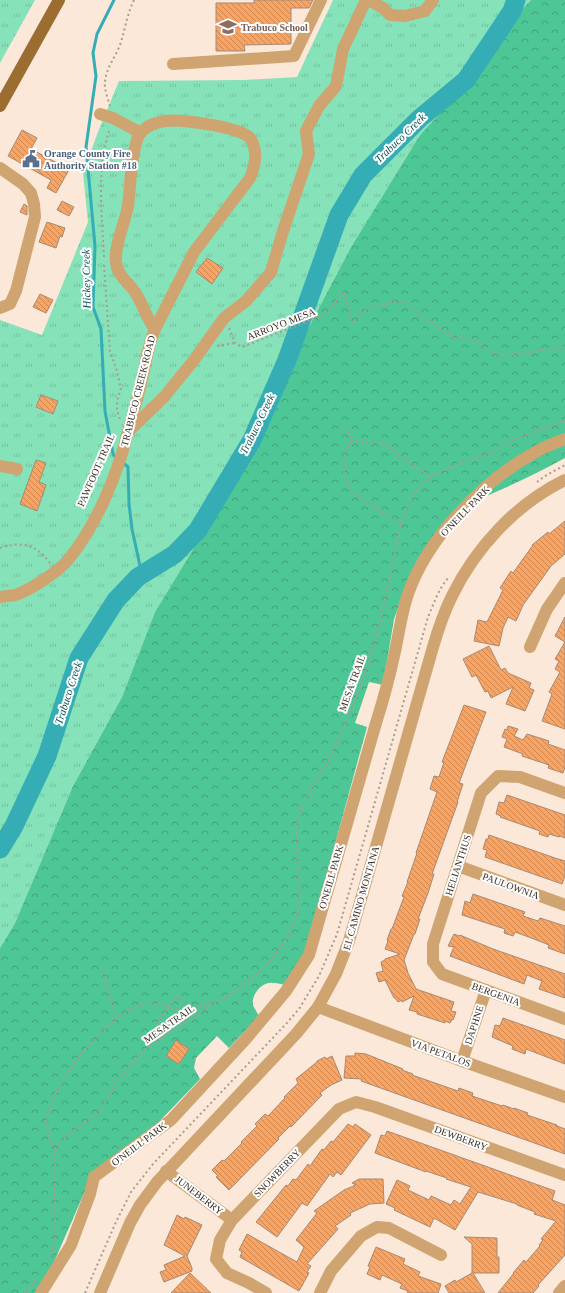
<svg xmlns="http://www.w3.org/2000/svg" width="565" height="1293" font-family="Georgia,serif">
<defs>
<pattern id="grass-tufts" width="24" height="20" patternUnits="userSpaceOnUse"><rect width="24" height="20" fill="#85e2b9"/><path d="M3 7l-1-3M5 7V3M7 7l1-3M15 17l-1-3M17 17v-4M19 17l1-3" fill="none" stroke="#74c29f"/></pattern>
<pattern id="forest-crowns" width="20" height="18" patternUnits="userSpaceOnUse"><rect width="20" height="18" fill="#4ec797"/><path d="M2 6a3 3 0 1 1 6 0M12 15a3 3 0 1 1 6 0" fill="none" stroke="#42a27b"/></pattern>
<pattern id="building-back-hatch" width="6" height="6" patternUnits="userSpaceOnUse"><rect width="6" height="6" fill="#f9a463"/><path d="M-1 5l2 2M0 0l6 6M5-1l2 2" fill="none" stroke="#cb8651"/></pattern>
</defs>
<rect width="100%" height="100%" fill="#fbe8d9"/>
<g fill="url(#grass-tufts)">
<path d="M0,0h35l-35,63z"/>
<path d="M333,0h198l-21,22 -43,62 -47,51 -69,112 -50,95 -58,125 -88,145 -33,85 -49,89 -58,137 -15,25v-628l42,15 46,-113 -5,-49 15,-41 21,-51 125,-1 53,-3z"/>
</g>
<path fill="url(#forest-crowns)" d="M531,0h34v458c-34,18 -69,36 -106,48l-46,62 -19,51 -11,66 -14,-3 -14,41 12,4 -62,227 -20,31c-5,-1 -12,-3 -16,-2 -9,1 -18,13 -16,22 1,3 4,7 6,11l-30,32 -12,-12 -21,22 -2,10 6,11 -44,46 -71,66 -31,71 -19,31h-35v-345l15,-25 58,-137 49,-89 33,-85 88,-145 58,-125 50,-95 69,-112 47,-51 43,-62z"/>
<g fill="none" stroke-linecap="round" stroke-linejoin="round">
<g stroke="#35adb5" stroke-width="3">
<path d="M114,0l-17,34 -4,19 3,23 -10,71 9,99 -2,61 8,22 4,82 8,43 4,5"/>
<path d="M122,462l6,5 1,37 3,25 8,37 -2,11"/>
</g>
<path stroke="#35adb5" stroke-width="19" d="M0,849l14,-23 33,-70 32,-98 37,-58 22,-23 37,-23 23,-24 54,-90 35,-80 52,-145 24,-40 56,-56 47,-39 46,-69 4,-11"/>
</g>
<g fill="url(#building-back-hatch)" stroke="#a78974">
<path d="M254,0h59l-4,8h-18v36l-47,1 1,6h-29v-48h38z"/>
<path d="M22,130l15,8 -6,11 28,15 1,-2 10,6 -14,25 -9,-5 4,-8 -43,-24z"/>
<path d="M62,201l12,6 -5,9 -12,-6z"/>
<path d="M24,204l3,2v9l-7,-3z"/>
<path d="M47,222l18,6 -3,9 -2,-1 -4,12 -17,-6z"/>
<path d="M207,258l16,10 -11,16 -16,-12z"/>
<path d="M40,294l13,6 -7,13 -13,-6z"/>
<path d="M41,395l17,6 -5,13 -17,-7z"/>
<path d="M36,460l10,3 -7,19 7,3 -9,26 -17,-7z"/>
<path d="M565,521v33l-14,12 -28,39 -7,16 -8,-4 -5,11 -4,18 -25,-5 4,-21 9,2 16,-32 -3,-2 11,-17 2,2 20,-28h-1l16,-13 1,2z"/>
<path d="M565,617v112l-23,-8 10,-27 -3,-2 11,-20 -5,-3 4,-8 -4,-2 10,-17 -10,-6z"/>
<path d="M489,646l12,24 4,-2 3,5 23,10 -2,5 5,2 -9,21 -19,-7 7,-17 -22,11 -3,-7 -3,1 -9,-17 -4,2 -9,-18z"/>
<path d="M464,705l22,7 -27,71 4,1 -6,18h1l-26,72h2l-6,19 -10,26h2l-5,15h-1l-10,26 4,13 8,16 38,13 -3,9 5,1 -3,8 -1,-1 -2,4 -5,-2v2l-28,-9v-2l-8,-2 5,-14 -12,6v-2l-4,2 -3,-4h-1l-9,-18 -6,2 -3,-9 7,-2 -2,-9 4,-2v-1l15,-5 -15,-5 3,-8 -1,-1 4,-11h1l12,-32 -2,-1 6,-14h-1l10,-29h-1l21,-61 -7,-3 4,-13 5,1 5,-15h-2z"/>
<path d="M508,726l10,3 -4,7 9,4 4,-6 22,7 -1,3 17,6v17l-2,6 -15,-5 1,-3 -27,-9 1,-2 -19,-7 3,-8 -5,-2 3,-8 2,1z"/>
<path d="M507,795l58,20v23l-5,-2 -1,1 -10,-3 -1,3 -9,-3 1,-3 -40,-14 1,-1 -5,-2 3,-12 5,1z"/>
<path d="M489,835l66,23 10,3v15l-3,8 -77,-27 2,-7 -4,-1 3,-10h2z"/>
<path d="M473,894l52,18 -2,4 15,5 2,-3 25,8v28l-17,-6 1,-3 -15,-6 -19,-7 -2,4 -9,-3 1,-4 -43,-14 3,-14 5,2z"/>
<path d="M454,934l5,2 1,-1 33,14 72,25v24l-26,-9 3,-8 -15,-6 -3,9 -74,-28 4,-9 -6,-1z"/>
<path d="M503,1018l62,22v24l-39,-15 -1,5 -13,-5 1,-3 -21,-9 3,-12 5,1z"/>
<path d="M176,1040l13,9 -10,15 -13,-8z"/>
<path d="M355,1053l11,1 37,15 -1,1 11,4 -1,1 46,16 1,-3 14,5 -1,3 30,10 1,-1 11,4v-1l14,5 -1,2 30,10v1l8,3v25l-204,-73 1,-2 -18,-1 2,-22h9z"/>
<path d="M332,1056l10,24 -11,5 -11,8 2,2 -31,32 -1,-1 -12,12 1,1 -50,51 -13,-13 2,-1 -6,-6 10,-10 2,1 18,-18 -1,-1 16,-16 -2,-2 10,-10 3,2 17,-18 -1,-1 14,-14 -2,-4 21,-17v-1l8,-4 1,2z"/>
<path d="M348,1124l5,3 2,-3 16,11 -30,40 -4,-3 -4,5 -3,-3 -23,32 -5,-3 -25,34 -21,-15 30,-37 2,1 5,-7 3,1 12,-16 2,2 12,-17 2,1 7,-9 2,1z"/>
<path d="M387,1131l168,60 -3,9 13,5v50l-27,30 1,1 -6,7h-35l16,-20h-1l11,-13 2,2 14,-16 -1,-1 4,-5 -2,-1 15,-18 -22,-7 1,-2 -18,-7v-1l-39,-12 -23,38 -21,-12 -4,9 -36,-17 1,-2 -9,-4 11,-24 13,6 -2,4 21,10 2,-4 20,9 3,-5 6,4 11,-17 -25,-8 1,-1 -21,-7v1l-51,-19 6,-18 4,1z"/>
<path d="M359,1179h24l1,24 -14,1 -20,9 1,2 -16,11 3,3 -31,35 4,2 -4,6 2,1 -10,18 -59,-34 2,-5 -3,-2 8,-16 50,28 7,-15 -8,-7 21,-27 -3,-2 30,-21 12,-5 -4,-2z"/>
<path d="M177,1215l7,4 1,-2 17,8 -15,31 5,12v3l-28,11 -4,-10 6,-2 -2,-5 21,-9 -21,-11z"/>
<path d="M464,1237l33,1v19h2v16h-26l12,20h-36l-4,-7 10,-6 1,2 16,-9v-29z"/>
<path d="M376,1247l29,12 -2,5 17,8 -2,4 23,8 -3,9h-31l1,-2 -8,-3 2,-4 -20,-9 -2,5 -13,-6 3,-7 -2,-1z"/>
<path d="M190,1273l21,20h-40z"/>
</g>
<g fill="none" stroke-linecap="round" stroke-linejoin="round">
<g stroke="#ab9b8e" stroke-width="2" stroke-dasharray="2 3" stroke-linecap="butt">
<path d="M110,106c-2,-7 -6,-17 -5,-24 1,-14 10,-24 15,-37 5,-15 7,-31 14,-45"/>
<path d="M104,257c-2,-43 -8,-88 6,-129"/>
<path d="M104,265l6,87 7,19 4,18 -4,12v10l3,8"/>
<path d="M229,328l6,15 7,4 84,-33 18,-23 8,32 14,-14 34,-9 51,37 19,2 31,17 64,-9"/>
<path d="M217,346l18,-3"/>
<path d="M346,427l5,14 35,3 19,16 27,17"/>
<path d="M351,441l-5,9 -2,22 7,19 16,11 34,22"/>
<path d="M537,482l8,-6 20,-11"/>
<path d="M0,548c22,-7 35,-4 50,15"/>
<path d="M104,971l12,48"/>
<path d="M148,1047c9,-22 13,-33 30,-51l3,2 4,12 -1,13"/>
<path d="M55,1150l11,-14 33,-23 18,-33 30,-32 65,-44"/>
<path d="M52,1255l3,-19v-86c-6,-11 -10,-26 -7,-38 9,-32 54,-90 84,-103 6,-2 14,-6 19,-6 10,1 24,8 35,7 4,0 10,-3 14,-4 5,-2 10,-2 15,-4 26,-10 59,-41 73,-66 25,-43 0,-80 12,-122 5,-19 19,-36 28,-53 19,-37 35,-77 46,-117 5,-19 10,-39 14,-58 7,-29 11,-77 32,-99 17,-19 44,-24 67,-33 10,-4 20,-11 31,-16 15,-6 32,-11 47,-17"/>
<path d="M25,1293l10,-13"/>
<path d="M85,1293l31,-71 15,-30 22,-28 133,-140 13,-15 20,-33 18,-42 91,-317c6,-14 11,-29 21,-40"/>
</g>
<g stroke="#cfa470" stroke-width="12">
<path d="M369,0l14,8 7,7 15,1 20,-5 8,-11"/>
<path d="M173,64l121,-8 27,-56"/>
<path d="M100,114l13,4 28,15"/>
<path d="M0,168l23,16 8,9 3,11 1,13 -19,74 -6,13 -10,4"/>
<path d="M129,431l35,-34 30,-37 30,-42 22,-17 25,-29 12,-41 26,-77 -3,-23 13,-25 17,-20 7,-37 23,-49"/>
<path d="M0,466l17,3"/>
<path d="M0,597c5,-1 10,-1 15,-2 14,-4 44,-24 53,-35 29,-35 49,-85 60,-128 5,-18 10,-35 14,-53 4,-17 6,-34 13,-50l39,-77 56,-74c5,-12 9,-27 0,-40 -8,-11 -71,-19 -85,-17 -6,1 -14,3 -19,7 -4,2 -8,8 -9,12 -7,21 -6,44 -9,66 -3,17 -14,39 -12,56 1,13 12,20 19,30 8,12 11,26 20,37"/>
<path d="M530,647l17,-38 18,-26"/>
<path d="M565,793l-45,-16 -22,-1 -17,17 -48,151v18l9,12 123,45"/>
<path d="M458,866l107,39"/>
<path d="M318,1007l144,54 103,36"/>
<path d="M462,1061l24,-71"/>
<path d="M166,1171l66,49"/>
<path d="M41,1293l30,-48 19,-51 4,-17 77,-57 74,-80 41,-49 23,-36c22,-77 45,-154 67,-232 7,-22 13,-44 18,-67 5,-21 7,-42 14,-62 20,-57 74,-112 126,-141 10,-6 21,-10 31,-14"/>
<path d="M100,1293l30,-70 10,-18 17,-23 139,-148 22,-27 18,-33 13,-33 84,-294c5,-17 11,-35 19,-51 24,-49 64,-92 113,-116"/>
<path d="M266,1293l-17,-10 -22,-10 -11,-14 4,-19 12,-20 107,-111 17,-7 19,5 190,68"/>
<path d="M320,1293l11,-22 30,-35 16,-9 12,1 52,27"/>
<path d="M559,1293l6,-7"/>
</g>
<path stroke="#9b6d31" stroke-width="12" d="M0,106l59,-106"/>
</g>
<defs>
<g id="school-bare" transform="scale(1.38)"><path d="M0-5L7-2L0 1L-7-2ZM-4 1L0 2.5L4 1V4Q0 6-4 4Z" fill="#8d6e63" stroke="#fff" stroke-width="2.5" paint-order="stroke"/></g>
<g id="civic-bare" transform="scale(1.38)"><path d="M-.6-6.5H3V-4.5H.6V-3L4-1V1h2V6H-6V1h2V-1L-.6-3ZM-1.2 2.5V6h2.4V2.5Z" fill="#5c6f8a" stroke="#fff" stroke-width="2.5" paint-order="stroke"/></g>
</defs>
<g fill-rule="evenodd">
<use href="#school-bare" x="228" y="27"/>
<use href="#civic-bare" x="31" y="159"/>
</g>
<g text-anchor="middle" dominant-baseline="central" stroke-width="4" stroke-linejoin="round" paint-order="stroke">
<g font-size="10" font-weight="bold" fill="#785e54" stroke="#fff" text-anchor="start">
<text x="241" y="27">Trabuco School</text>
</g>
<g font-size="10" font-weight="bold" fill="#4e5e75" stroke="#fff" text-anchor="start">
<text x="44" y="153">Orange County Fire<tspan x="44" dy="12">Authority Station #18</tspan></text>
</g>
<g font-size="10" fill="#3a2e24" stroke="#fff">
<text transform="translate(281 324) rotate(-21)">ARROYO MESA</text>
<text transform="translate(138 391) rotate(-76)">TRABUCO CREEK ROAD</text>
<text transform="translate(96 470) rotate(-66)">PAWFOOT TRAIL</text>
<text transform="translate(465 511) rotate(-46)">O'NEILL PARK</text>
<text transform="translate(352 683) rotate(-70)">MESA TRAIL</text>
<text transform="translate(458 865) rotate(-72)">HELIANTHUS</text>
<text transform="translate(331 877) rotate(-74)">O'NEILL PARK</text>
<text transform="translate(511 886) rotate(20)">PAULOWNIA</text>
<text transform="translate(361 898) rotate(-74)">EL CAMINO MONTANA</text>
<text transform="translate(496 994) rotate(20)">BERGENIA</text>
<text transform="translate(169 1024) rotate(-35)">MESA TRAIL</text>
<text transform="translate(474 1025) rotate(-72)">DAPHNE</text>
<text transform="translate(441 1053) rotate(20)">VIA PETALOS</text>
<text transform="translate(461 1138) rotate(20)">DEWBERRY</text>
<text transform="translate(139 1144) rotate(-37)">O'NEILL PARK</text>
<text transform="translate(277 1173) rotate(-46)">SNOWBERRY</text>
<text transform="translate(199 1195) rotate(37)">JUNEBERRY</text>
</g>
<g font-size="11" font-style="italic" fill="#084f53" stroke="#fff">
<text transform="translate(400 138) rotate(-44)">Trabuco Creek</text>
<text transform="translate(86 279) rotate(-91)">Hickey Creek</text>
<text transform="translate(257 424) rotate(-64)">Trabuco Creek</text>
<text transform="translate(68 693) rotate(-72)">Trabuco Creek</text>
</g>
</g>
</svg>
